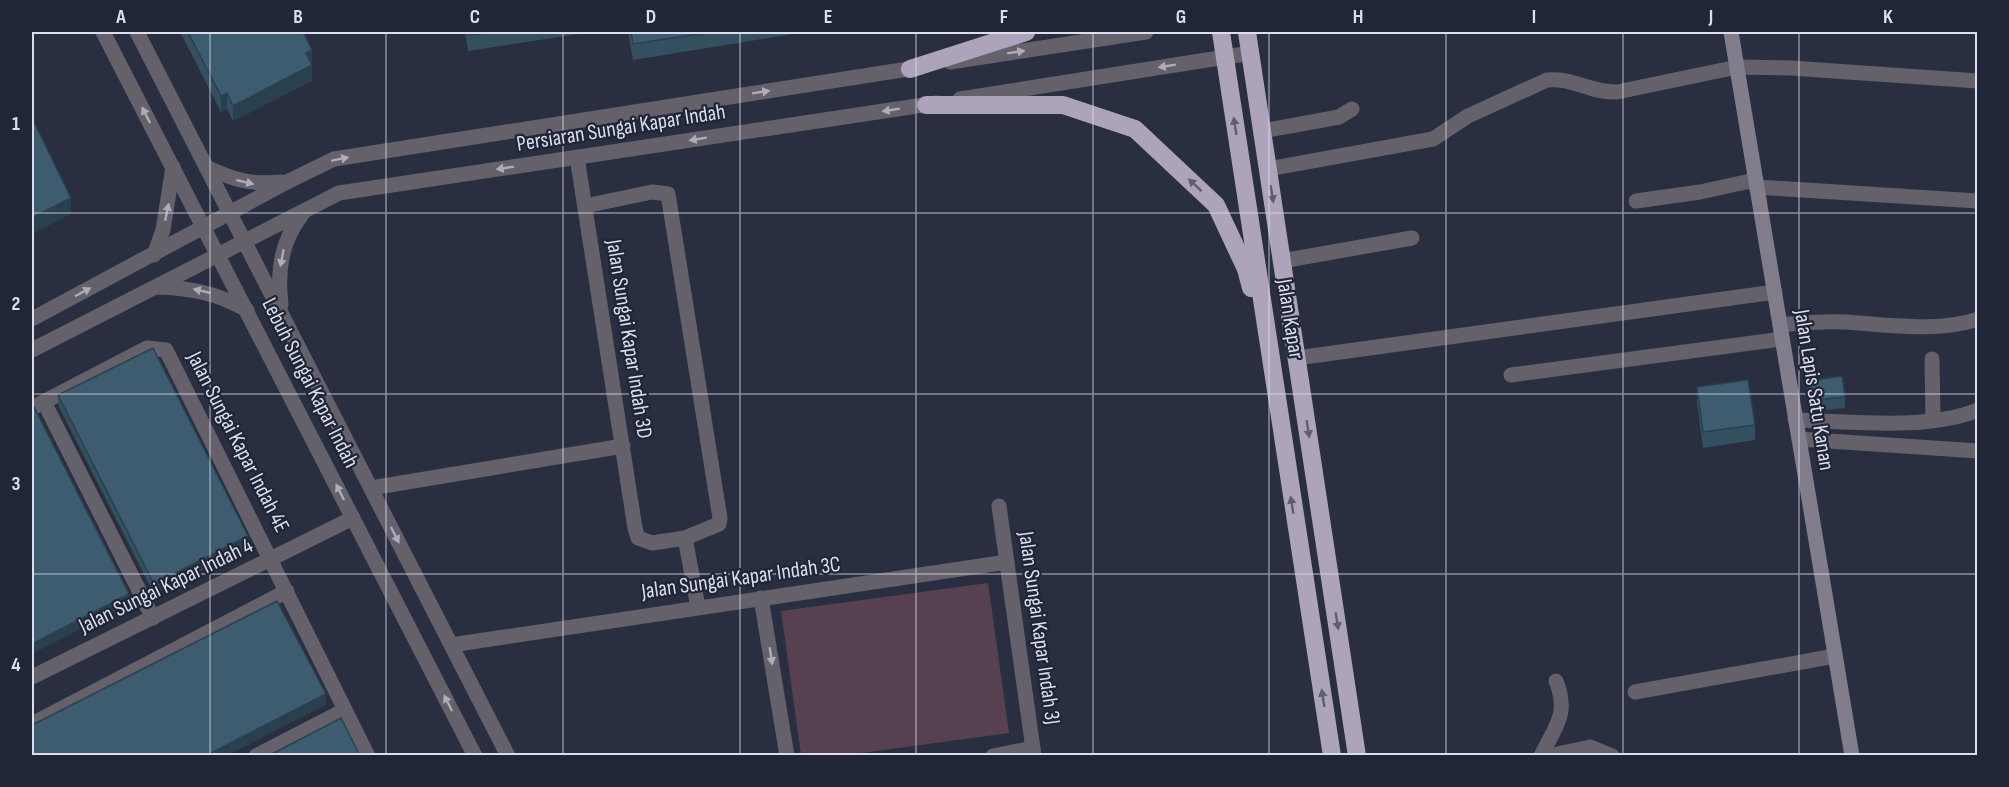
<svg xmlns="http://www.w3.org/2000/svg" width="2009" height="787" font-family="'Sofia Sans Condensed',sans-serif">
<rect width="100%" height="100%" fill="#292f41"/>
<path fill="#574151" d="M988,583l21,150 -162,22h-46l-20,-144z"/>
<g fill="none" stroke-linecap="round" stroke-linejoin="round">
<g stroke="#65616b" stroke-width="15">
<path d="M103,32l372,724"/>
<path d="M137,32l371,724"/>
<path d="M950,62l196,-30"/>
<path d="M960,99l291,-46"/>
<path d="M1262,131l77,-14 13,-8"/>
<path d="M577,157l58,371 3,10 14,5 33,-5 13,69"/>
<path d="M206,167c28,13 44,18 75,15"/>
<path d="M1268,169l165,-30 35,-23 79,-36c24,-3 45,13 70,12l120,-25 54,1 187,13"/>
<path d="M1756,187l222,14"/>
<path d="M1636,201l64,-9 55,-12"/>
<path d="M585,206l67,-14 16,2 52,324 -1,6 -34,14"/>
<path d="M154,255l9,-25 10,-63"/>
<path d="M1282,261l130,-23"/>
<path d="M156,287c35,1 61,6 91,23"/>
<path d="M281,305c-4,-35 0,-64 22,-92"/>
<path d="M32,319l255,-137 47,-23 587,-92"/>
<path d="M1780,325c21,-2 43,-4 64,-3 40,2 95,11 134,-3"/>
<path d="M32,350l307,-157 598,-90"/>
<path d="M1297,358l478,-66"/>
<path d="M1932,359l1,61"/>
<path d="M1511,375l271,-36"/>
<path d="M44,402l109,216"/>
<path d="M32,408l115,-60 19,2 202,406"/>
<path d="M1795,420c56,1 131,11 183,-10"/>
<path d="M1799,439l179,12"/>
<path d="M371,488l252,-42"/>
<path d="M999,506l35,250"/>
<path d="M761,598l26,158"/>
<path d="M451,645l556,-83"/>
<path d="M32,677l321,-159"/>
<path d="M1635,692l200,-36"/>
<path d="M32,724l255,-133"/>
<path d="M256,756l89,-46"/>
<path d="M993,756l40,-8"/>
<path d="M1541,756c15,-31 28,-42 15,-75"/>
<path d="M1548,756l42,-9 22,9"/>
</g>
<path stroke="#827d8b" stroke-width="15" d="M1731,32l121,724"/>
<g stroke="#ada4bb" stroke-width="18">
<path d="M1221,32l111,724"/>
<path d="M1247,32l110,724"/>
<path d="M910,69l116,-37"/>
<path d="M926,105h137l72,24 81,76 30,64 5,19"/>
</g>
</g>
<g fill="#344f60">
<path d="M180,32h123l9,18v31l-79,40 -6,-12 -6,3z"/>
<path d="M465,32h127l-124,19z"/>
<path d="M628,32h165v2l-160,26z"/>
<path d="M1807,381l38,16v11l-30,3 -1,-8 -5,1 -2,-12z"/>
<path d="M1697,387l58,38v15l-52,8 -6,-46z"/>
<path d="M58,395l190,152 -94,47 -96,-189z"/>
</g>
<g fill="#2b404e">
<path d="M312,50v31l-79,40v-15l73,-53z"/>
<path d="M227,93v16l-6,3v-16z"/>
<path d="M71,198v16l-39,20v-16z"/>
<path d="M248,536v11l-94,47v-10z"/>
<path d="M129,594v10l-97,50v-10z"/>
<path d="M326,694v11l-100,51h-21z"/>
</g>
<g fill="#3d5c70" stroke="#2b404e" stroke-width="1.5">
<path d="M188,32h115l9,18 -6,3 6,12 -79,41 -6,-13 -6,3z"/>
<path d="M468,32h25l-25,3z"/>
<path d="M631,32h80l-78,12z"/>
<path d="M32,118l39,80 -39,20z"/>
<path d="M153,348l95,188 -94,48 -96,-189z"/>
<path d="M1842,376l3,21 -30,3 -1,-8 -5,1 -2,-12z"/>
<path d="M1748,380l7,45 -52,7 -6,-45z"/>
<path d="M32,407h2l95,187 -97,50z"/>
<path d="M277,601l49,93 -121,62h-173v-31z"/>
<path d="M341,718l19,38h-92z"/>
</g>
<defs><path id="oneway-solid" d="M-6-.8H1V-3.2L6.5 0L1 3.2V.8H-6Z" transform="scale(1.5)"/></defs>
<g fill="#acadb8">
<use href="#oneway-solid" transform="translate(1016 52) rotate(-9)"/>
<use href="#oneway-solid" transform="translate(1167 66) rotate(171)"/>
<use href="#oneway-solid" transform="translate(761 92) rotate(-9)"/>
<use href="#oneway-solid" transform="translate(891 110) rotate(171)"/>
<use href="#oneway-solid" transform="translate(146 115) rotate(-117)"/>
<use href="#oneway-solid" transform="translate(698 139) rotate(171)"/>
<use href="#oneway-solid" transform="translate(340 159) rotate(-12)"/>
<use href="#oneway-solid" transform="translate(505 168) rotate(171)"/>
<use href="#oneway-solid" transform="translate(245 182) rotate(13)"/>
<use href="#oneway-solid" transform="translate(167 212) rotate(-78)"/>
<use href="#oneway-solid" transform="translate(282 258) rotate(101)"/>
<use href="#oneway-solid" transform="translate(202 291) rotate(-167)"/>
<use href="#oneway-solid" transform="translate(83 292) rotate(-28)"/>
<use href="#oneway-solid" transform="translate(340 492) rotate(-117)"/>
<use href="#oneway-solid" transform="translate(395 535) rotate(63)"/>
<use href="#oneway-solid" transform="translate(771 656) rotate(81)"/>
<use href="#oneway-solid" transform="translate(448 703) rotate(-117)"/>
</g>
<g fill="#5f5e72">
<use href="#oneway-solid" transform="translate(1235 126) rotate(-99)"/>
<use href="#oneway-solid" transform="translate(1195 185) rotate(-137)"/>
<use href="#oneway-solid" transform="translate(1272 194) rotate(81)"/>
<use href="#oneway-solid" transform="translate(1308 429) rotate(81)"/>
<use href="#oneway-solid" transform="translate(1292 505) rotate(-99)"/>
<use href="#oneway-solid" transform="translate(1337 621) rotate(81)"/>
<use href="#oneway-solid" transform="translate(1323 698) rotate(-99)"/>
</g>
<path fill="none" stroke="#dbdfeb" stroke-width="1.5" stroke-opacity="0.55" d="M210,32v724M386,32v724M563,32v724M740,32v724M916,32v724M1093,32v724M1269,32v724M1446,32v724M1623,32v724M1799,32v724M32,213h1946M32,394h1946M32,574h1946"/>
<g text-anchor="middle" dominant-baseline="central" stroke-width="4.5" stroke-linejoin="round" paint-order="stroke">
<g font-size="22" fill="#dbdfeb" stroke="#202537">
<text transform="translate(621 128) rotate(-9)">Persiaran Sungai Kapar Indah</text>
<text transform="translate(1290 319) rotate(81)">Jalan Kapar</text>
<text transform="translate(629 339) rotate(81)">Jalan Sungai Kapar Indah 3D</text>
<text transform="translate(310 383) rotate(63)">Lebuh Sungai Kapar Indah</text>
<text transform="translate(1814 390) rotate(81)">Jalan Lapis Satu Kanan</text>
<text transform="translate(238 442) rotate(63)">Jalan Sungai Kapar Indah 4E</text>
<text transform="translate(741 578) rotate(-8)">Jalan Sungai Kapar Indah 3C</text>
<text transform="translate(166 586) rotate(-26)">Jalan Sungai Kapar Indah 4</text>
<text transform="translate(1039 628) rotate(82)">Jalan Sungai Kapar Indah 3J</text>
</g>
</g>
<rect width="2009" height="787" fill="none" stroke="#202537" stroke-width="66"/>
<rect x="33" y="33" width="1943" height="721" fill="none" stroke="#dbdfeb" stroke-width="2"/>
<g font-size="20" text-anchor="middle" font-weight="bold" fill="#dbdfeb">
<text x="121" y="23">A</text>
<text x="298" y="23">B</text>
<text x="475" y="23">C</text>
<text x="651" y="23">D</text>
<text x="828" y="23">E</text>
<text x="1004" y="23">F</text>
<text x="1181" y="23">G</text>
<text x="1358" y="23">H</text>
<text x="1534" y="23">I</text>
<text x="1711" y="23">J</text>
<text x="1888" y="23">K</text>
<text x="16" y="130">1</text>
<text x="16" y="310">2</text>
<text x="16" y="490">3</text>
<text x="16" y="671">4</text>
</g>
</svg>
